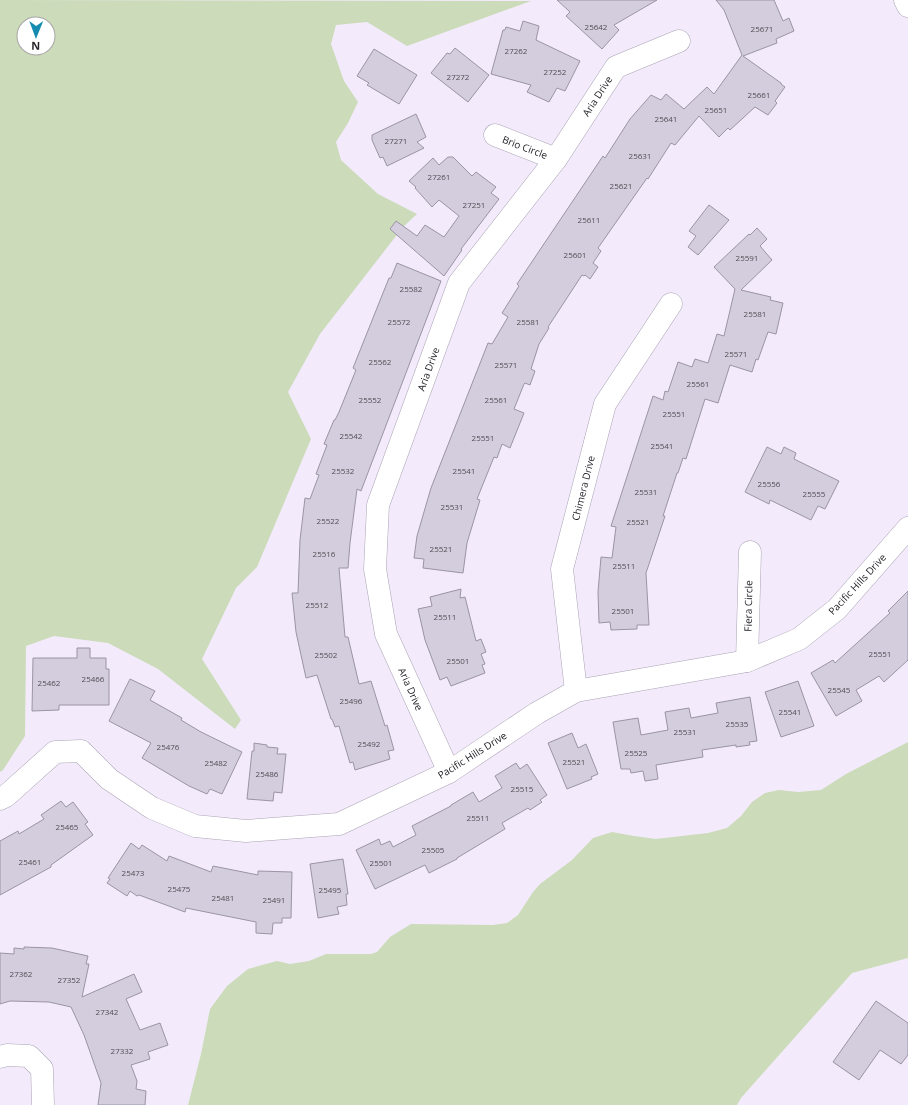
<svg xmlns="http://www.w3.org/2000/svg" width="908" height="1105" font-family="'Open Sans',sans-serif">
<rect width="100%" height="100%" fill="#f3ebfc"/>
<g fill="#ccdbb9" fill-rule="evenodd">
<path d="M0,0l531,1 -124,45 -40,-24 -31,3 -5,19 13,37 14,21 -10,21 -12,19 5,18 37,34 39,20 -14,13 -83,107 -32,58 23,47 -54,128 -21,21 -34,71 39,61 -6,9 -77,-60 -50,-26 -54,-7 -28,10 -1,90 -22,34 -3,2zM24,24h24v24h-24z"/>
<path d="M908,742v216l-56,15 -111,125 -4,7h-549l13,-51 9,-45 17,-23 21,-17 29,-8 13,3 19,-3 17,-7h45l6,-2 13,-15 21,-13 82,1 14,-2 11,-8 15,-23 7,-8 32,-24 21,-22 19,-6 22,4 22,3 52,-6 19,-5 14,-12 11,-14 13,-9 14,-3 19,2 23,-2 25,-16z"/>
</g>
<g fill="#d4cddd" stroke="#9b94a4">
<path d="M557,0h100l-43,25 5,5 -17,19 -36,-33 4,-4z"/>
<path d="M716,0h58l9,21 6,-3 5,13 -18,8 1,4 -34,13 38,27v1l4,3 -10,14 2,2 -9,12 -13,-8 -25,23 -2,-2 -9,9 -20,-21 -24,29 -4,-2 -23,36 -1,-1 -49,70 3,3 -8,12 5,4 -8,12 -5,-4 -1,1 -2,-1 -34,52 1,1 -10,16 -8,25 4,2 -5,14 -5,-2 -1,1 -10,25 10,4 -14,35 -8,-4 -5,14 -3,-1 -17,42 3,1 -13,43 -4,30 -40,-5 1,-9 -10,-1 3,-22 14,-48 57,-145 4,1 16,-27 -6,-4 17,-27 -2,-2 86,-128 2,2 25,-39 21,-24 10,5 5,-6 18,15 23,-22 7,7 28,-39 -18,-45z"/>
<path d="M523,21l16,5 -3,14 44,21 -15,30 -8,-3 -8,14 -22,-10 4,-7 -40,-11 12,-44h2l1,-3 14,4z"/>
<path d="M455,48l34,27 -21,27 -37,-29 16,-20 3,1z"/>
<path d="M374,49l43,26 -18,29 -32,-19 2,-2 -12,-7z"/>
<path d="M416,114l10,23 -9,5 7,6 -37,18 -4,-9 -3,1 -8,-18v-5z"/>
<path d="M448,157h5l19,19 4,-4 20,15 -5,6 8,6 -38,50 1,1 -18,26 -54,-47 6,-8 21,15 8,-11 19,12 15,-21 -20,-16 -7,7 -17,-19 1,-1 -7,-6 24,-23 6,7z"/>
<path d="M709,205l20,15 -31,35 -10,-8 8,-11 -7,-5z"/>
<path d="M757,228l10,11 -7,7 12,14 -31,30 30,7 -1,3 13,3 -7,31 -8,-2 -10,28 -2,-1 -4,13 -22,-7 -12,38 -13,-4 -19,60 -3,-1 -5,15h-1l-14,43h2l-19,57 3,52h-12v4l-26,1 -1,-8 -11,1 -1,-31 3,-35 11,1 4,-31 -5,-1 42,-130 10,4 2,-9 3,1 10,-30 14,5 3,-8 13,4 9,-29 7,2 11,-47 -21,-22 35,-33 1,1z"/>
<path d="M397,263l44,18 -80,210 -4,-2 -7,54 -2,25h-9l6,69h3l11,47 12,-3 14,45 2,-1 7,25 -6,1 2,8 -35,11 -2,-8 -3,1 -11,-37 -4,1 -3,-8h-1l-14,-44 -11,3 -10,-46 -4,-39h6l2,-53 5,-42 5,1 9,-24 -3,-1 11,-29 -3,-1 10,-24h1l4,-8 17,-42 -3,-2 36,-90h2z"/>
<path d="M767,447l14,7 3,-7 12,6 -2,6 45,22 -14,28 -7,-3 -7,14 -41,-20 -1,4 -24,-12z"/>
<path d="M461,589l-1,9 5,-1 11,44 5,-2 5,13 -5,2 4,10 -3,1 3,8 -34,13 -4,-9 -7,3 -15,-40 -7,-31 14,-3 -2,-9z"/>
<path d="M908,591v69l-24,22 -5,-6 -23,14 6,11 -26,15 -25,-43 22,-13 2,3 55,-50 -2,-2z"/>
<path d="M77,648h13v10h16v11h3v36h-50v5l-27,1 1,-53h44z"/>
<path d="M130,679l25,12 -5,9 32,18 -1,2 20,12 41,20 -20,42 -12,-5 -3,5 -18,-8 -47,-28 9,-15 -42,-22z"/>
<path d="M798,681l16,45 -33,11 -16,-45z"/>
<path d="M750,697l7,44 -8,1 1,3 -14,2v-2l-34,5 1,7 -47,8 2,14 -13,2 -2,-10 -12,2 -1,-4h-9l-8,-47 25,-4 3,17 27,-5 -3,-18 24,-4 2,10 27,-5 -2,-10z"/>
<path d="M572,733l6,15 8,-4 12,30 -7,3 1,2 -25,10 -19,-46z"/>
<path d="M254,743l13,2v2l11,1 -1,6h9l-4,39 -8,-1 -1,9 -26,-2 5,-48h2z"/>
<path d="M516,763l4,6 7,-5 20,31 -7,5 2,2 -12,8 -2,-2 -26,15 3,6 -48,29v1l-28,14 -4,-8 -50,24 -19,-39 23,-11 2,6 9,-4 3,6 23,-12 -4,-9 39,-20v-1l22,-13 6,10 23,-14 -7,-12z"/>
<path d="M61,801l5,6 7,-5 15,20 -3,2 8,11 -42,30v2l-51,28v-54l18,-10 1,3 25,-15 -3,-4z"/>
<path d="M131,843l8,6 3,-4 25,16 2,-5 42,16 2,-6 45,9v-4l34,1 -1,46h-9v5h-9l-1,11 -16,-1v-11l-70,-14 -1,4 -46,-17 -2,1 -7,-5 -3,5 -20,-13 3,-4 -2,-1z"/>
<path d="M343,859l5,35h-2l1,11 -10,2 2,7 -21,4 -8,-54z"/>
<path d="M24,947l28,1 36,8 -2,8h3l-7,33 52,-23 8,18 -16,7 14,31 20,-7 8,22 -20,7 2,7 -19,6 6,16 -1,8 10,2 -1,14h-47l3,-22 -17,-48 -13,-28 -22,-5 -39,-1 -10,3v-51l14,1v-6l10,1z"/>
<path d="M876,1001l32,22v32l-7,9 -21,-14 -21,30 -26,-18z"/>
</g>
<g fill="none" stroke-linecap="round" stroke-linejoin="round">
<g stroke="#aba4b4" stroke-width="23">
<g id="minor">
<path d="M905,0l3,6"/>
<path d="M495,135l61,24"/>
<path d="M747,661l3,-109"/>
<path d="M576,691l-14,-122 43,-165 66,-100"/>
<path d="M449,772l-63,-138 -11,-65 3,-64 81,-222 97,-124 60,-92 63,-26"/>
<path d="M0,799l6,-3 49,-44 26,-1 28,28 43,29 43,18 51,5 93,-7 110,-52 88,-59 39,-22 171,-30 52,-22 38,-30 71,-81"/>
<path d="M0,1057l7,-2 22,1 13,13 1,36"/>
</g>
</g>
<use href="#minor" stroke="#fff" stroke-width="22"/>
</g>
<g text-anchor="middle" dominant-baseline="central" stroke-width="4" stroke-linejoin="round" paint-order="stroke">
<g font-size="8" fill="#514d55">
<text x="596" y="26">25642</text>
<text x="762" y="28">25671</text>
<text x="516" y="50">27262</text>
<text x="555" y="71">27252</text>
<text x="458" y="76">27272</text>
<text x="759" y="94">25661</text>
<text x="716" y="109">25651</text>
<text x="666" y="118">25641</text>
<text x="396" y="140">27271</text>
<text x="640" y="155">25631</text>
<text x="439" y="176">27261</text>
<text x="621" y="185">25621</text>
<text x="474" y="204">27251</text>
<text x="589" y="219">25611</text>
<text x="575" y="254">25601</text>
<text x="747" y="257">25591</text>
<text x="411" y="288">25582</text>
<text x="755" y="313">25581</text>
<text x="399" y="321">25572</text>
<text x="528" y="321">25581</text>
<text x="736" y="353">25571</text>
<text x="380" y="361">25562</text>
<text x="506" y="364">25571</text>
<text x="698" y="383">25561</text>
<text x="370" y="399">25552</text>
<text x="496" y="399">25561</text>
<text x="674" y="413">25551</text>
<text x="351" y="435">25542</text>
<text x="483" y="437">25551</text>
<text x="662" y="445">25541</text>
<text x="343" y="470">25532</text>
<text x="464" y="470">25541</text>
<text x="769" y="483">25556</text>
<text x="646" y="491">25531</text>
<text x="814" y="493">25555</text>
<text x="452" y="506">25531</text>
<text x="328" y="520">25522</text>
<text x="638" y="521">25521</text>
<text x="441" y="548">25521</text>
<text x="324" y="553">25516</text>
<text x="624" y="565">25511</text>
<text x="317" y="604">25512</text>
<text x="623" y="610">25501</text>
<text x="445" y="616">25511</text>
<text x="880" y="653">25551</text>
<text x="326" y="654">25502</text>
<text x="458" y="660">25501</text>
<text x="93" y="678">25466</text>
<text x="49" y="682">25462</text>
<text x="839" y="689">25545</text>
<text x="351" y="700">25496</text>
<text x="790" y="711">25541</text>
<text x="737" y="723">25535</text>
<text x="685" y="731">25531</text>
<text x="369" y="743">25492</text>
<text x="168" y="746">25476</text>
<text x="636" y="752">25525</text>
<text x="574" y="761">25521</text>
<text x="216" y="762">25482</text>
<text x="267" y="773">25486</text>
<text x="522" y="788">25515</text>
<text x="478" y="817">25511</text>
<text x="67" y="826">25465</text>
<text x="433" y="849">25505</text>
<text x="30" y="861">25461</text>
<text x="381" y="862">25501</text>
<text x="133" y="872">25473</text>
<text x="179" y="888">25475</text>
<text x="330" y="889">25495</text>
<text x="223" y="897">25481</text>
<text x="274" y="899">25491</text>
<text x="21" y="973">27362</text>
<text x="69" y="979">27352</text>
<text x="107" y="1011">27342</text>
<text x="122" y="1050">27332</text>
</g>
<g font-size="10" fill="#252228" stroke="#fff">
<text transform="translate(597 96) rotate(-57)">Aria Drive</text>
<text transform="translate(525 147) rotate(21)">Brio Circle</text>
<text transform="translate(428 369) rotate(-70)">Aria Drive</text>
<text transform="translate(583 488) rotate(-76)">Chimera Drive</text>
<text transform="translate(857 584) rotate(-47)">Pacific Hills Drive</text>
<text transform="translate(748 606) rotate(-89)">Fiera Circle</text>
<text transform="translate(411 689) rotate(66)">Aria Drive</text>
<text transform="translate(472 755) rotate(-32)">Pacific Hills Drive</text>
</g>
</g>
<g transform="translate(36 36) rotate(181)"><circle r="19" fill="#ffffff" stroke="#a8a7a9"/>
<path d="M0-3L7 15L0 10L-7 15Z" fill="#158caf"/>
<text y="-6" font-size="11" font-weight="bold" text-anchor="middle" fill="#252228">N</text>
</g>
</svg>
